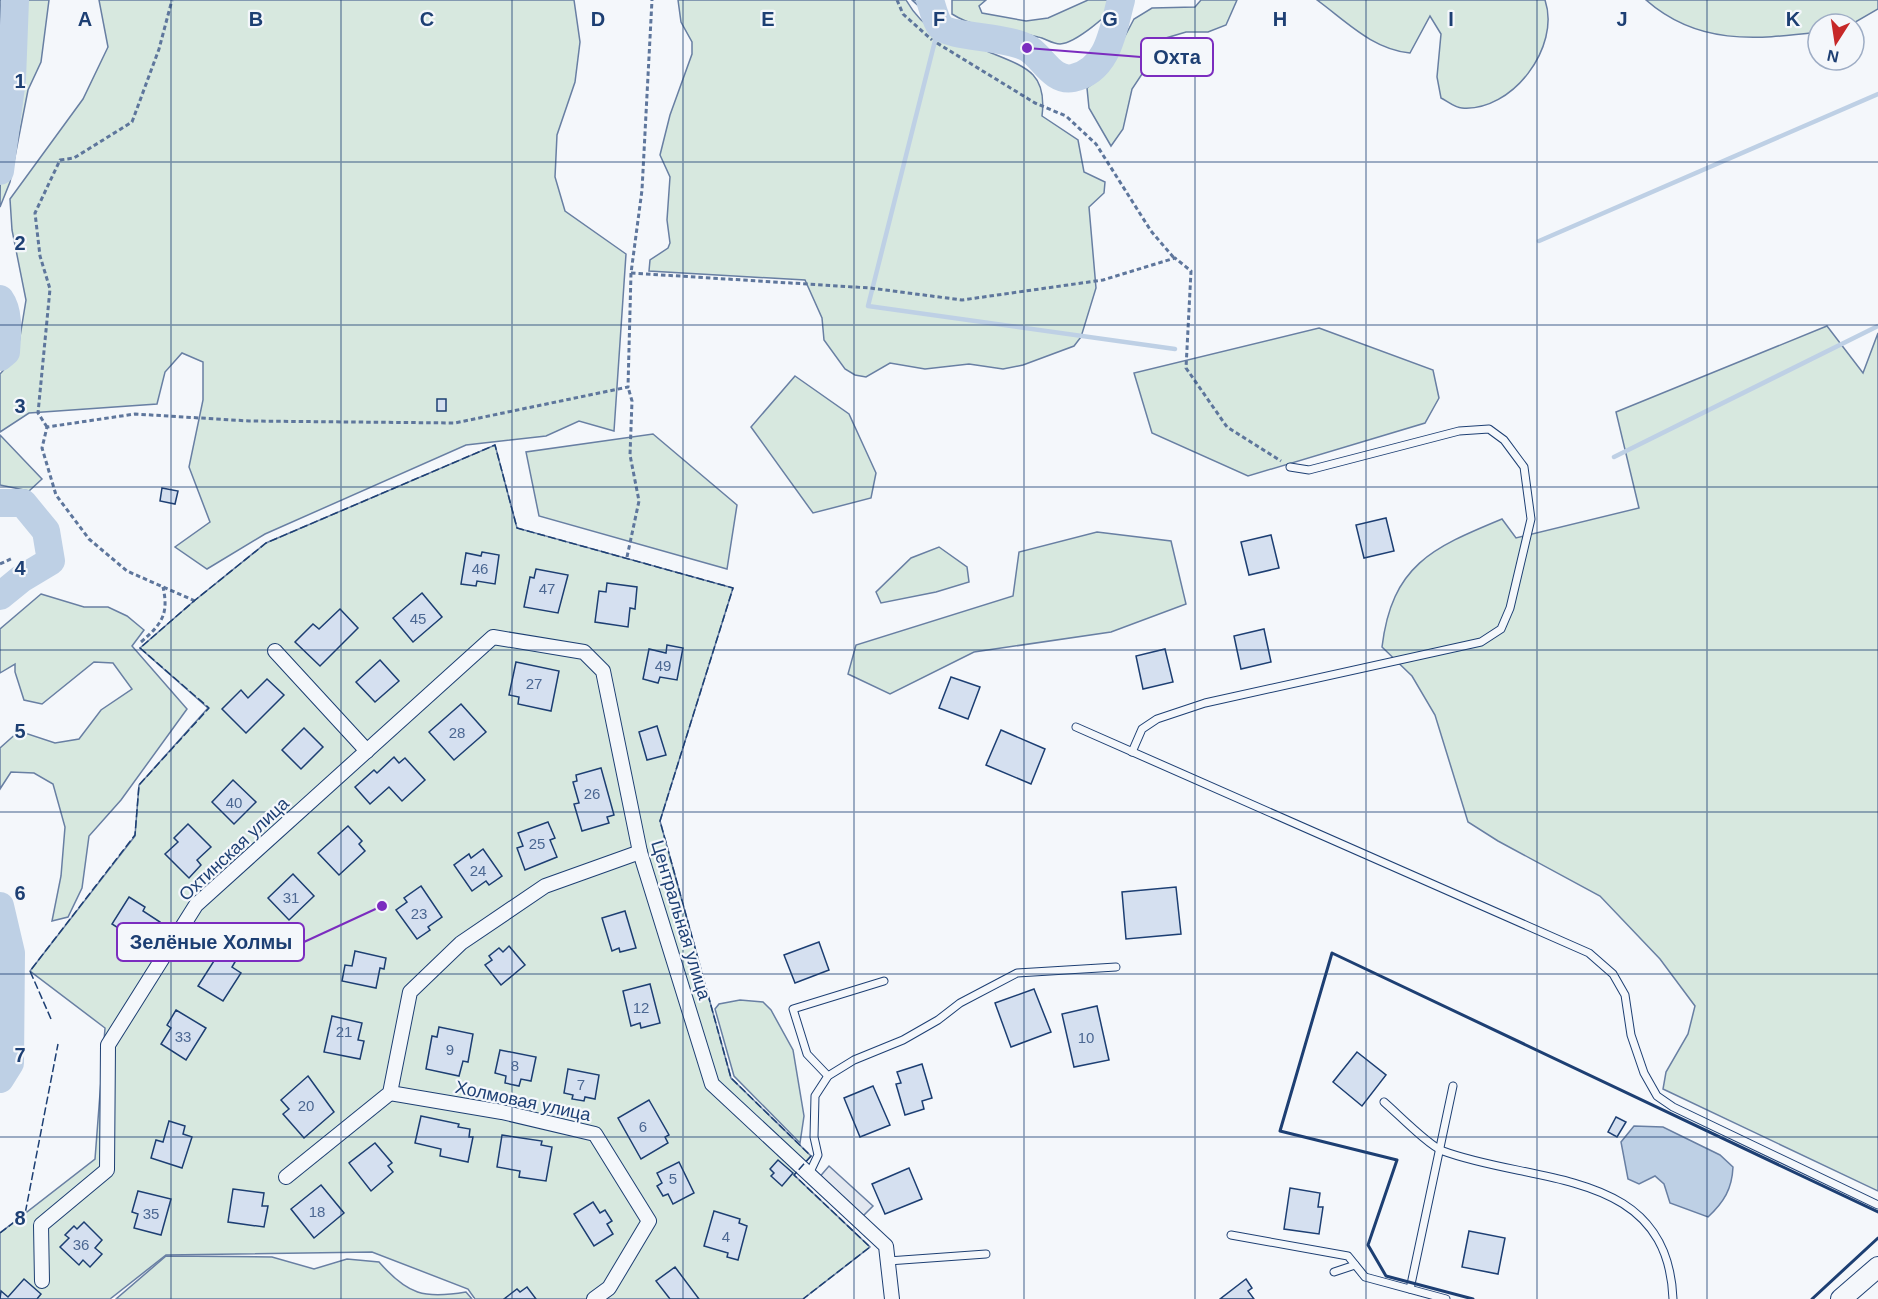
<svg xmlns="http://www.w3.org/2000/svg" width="1878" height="1299" font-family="Arial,sans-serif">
<rect width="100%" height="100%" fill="#f4f7fb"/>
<g fill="#d7e8df" stroke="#687fa3" stroke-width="1.5">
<path d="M0,0h49l-8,62 -13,28 -18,92 -10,25 2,-162z"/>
<path d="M99,0h475l6,42 -5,40 -18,53 -2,42 10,34 61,43 -12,177 -35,-10 -33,15 -80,9 -201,89 -58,35 -32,-22 35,-25 -21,-55 14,-67v-38l-21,-9 -17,19 -8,32 -128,9 -29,19v-58l17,-19 9,-55 -14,-70 -2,-31 73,-100 25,-52z"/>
<path d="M678,0h228c8,14 18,25 32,33 7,4 19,5 27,7 10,3 19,11 29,14 35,14 53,21 48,62l36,24 6,32 21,10 -1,11 -15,14 7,81 -15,49 -7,9 -51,19 -20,4 -34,-5 -44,5 -35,-6 -24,14 -11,-2 -10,-6 -21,-29 -2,-22 -17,-38 -156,-9 1,-11 18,-12 2,-5 -3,-23 3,-43 -10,-22 10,-40 22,-61v-12l-11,-20z"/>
<path d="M952,0h34l-7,6 3,7 44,8 22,-3 40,-18h29c-5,14 -42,43 -57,44 -8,0 -15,-6 -22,-7 -30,-8 -59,-6 -86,-23z"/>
<path d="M1201,0h36l-11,25 -18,7h-22l-20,6 -34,51 -9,40 -12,17 -22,-38 -2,-20 18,-14 29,-55 18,-11 43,-1z"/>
<path d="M1317,0h228c16,47 -33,112 -83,108 -7,0 -15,-7 -21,-10l-4,-21 4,-43 -11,-18 -20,37c-38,-4 -63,-31 -93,-53z"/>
<path d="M1646,0h232v9l-26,15h-34v8c-63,8 -121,13 -172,-32z"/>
<path d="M1827,326l36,47 15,-40v858l-215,-102 3,-17 22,-38 7,-28 -35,-47 -60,-63 -102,-55 -30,-19 -33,-107 -23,-39 -30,-29c10,-82 50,-99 120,-128l14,19 123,-30 -23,-96z"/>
<path d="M1319,328l114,42 6,28 -14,25 -177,53 -96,-43 -18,-60z"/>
<path d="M795,376l54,38 27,59 -5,25 -58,15 -62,-86z"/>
<path d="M653,434l84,71 -10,64 -188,-53 -13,-64z"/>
<path d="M0,435l42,44 -13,12 -29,-6z"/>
<path d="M495,445l22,83 216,60 -73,233 71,257 80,78 -17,19 76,72 -67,52h-328l-7,-10 -96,-37 -206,3 -56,44h-110v-66l95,-74 10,-131 -75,-57 105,-135 4,-51 69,-77 -68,-60 54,-47 72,-58z"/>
<path d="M1097,532l74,9 15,63 -75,28 -137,20 -84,42 -42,-20 8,-29 157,-49 6,-44z"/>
<path d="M939,547l28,20 2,15 -33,10 -55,11 -5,-11 35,-34z"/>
<path d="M41,594l43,13h24l19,9 17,14 -12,16 55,63 -66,91 -32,36 -7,52 -14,29 -16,4 9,-45 4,-49 -12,-43 -19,-11 -23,-1 -11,17v-41l19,-17 36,12 24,-4 22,-29 31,-21 -19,-26 -19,-1 -52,42 -18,-4 -9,-28v-8l-15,9v-44z"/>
<path d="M740,1000l23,2 8,8 22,40 11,66 -4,27 -66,-67 -19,-67 4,-5z"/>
<path d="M166,1256l106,1 42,12 33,-10 32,3c29,33 45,37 87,30l6,7h-356z"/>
</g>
<path fill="#e3e8f0" stroke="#687fa3" stroke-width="1.5" d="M829,1166l44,40 -13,13 -43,-39z"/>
<g fill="#bed0e5" stroke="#687fa3" stroke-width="1.5">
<path d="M912,0h28l9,30 -10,-5z"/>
<path d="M1634,1126l29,1 57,28 13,12c-1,22 -9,35 -25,50l-38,-14 -6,-19 -9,-8 -16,8 -11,-5 -7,-37z"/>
</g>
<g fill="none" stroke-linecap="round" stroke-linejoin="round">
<g stroke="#bed0e5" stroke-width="4.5">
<path d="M939,25l-71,281 307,43"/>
<path d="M1539,241l339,-147"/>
<path d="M1614,457l264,-131"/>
</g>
<g stroke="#bed0e5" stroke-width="28">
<path d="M930,0c2,7 6,21 10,26 10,12 69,10 89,23 14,9 24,33 44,29 36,-8 40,-49 48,-78"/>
<path d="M0,171l12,-92 3,-79"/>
<path d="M0,299c10,14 7,36 6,53l-6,5"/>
<path d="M0,503h23l23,28 5,30 -30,18 -21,17"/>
<path d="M0,906l11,47 -1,110 -10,16"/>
</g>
</g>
<g fill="#d5e0f0" stroke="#1d3f73" stroke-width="1.5">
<rect x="437" y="399" width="9" height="12"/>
<path d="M162,488l16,3 -3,13 -15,-3z"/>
<path d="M1386,518l8,33 -30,7 -8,-33z"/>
<path d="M1271,535l8,33 -30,7 -8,-33z"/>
<path d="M482,552l17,3 -4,29 -18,-3 -1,5 -15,-2 5,-31 15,3z"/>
<path d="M536,569l32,6 -10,38 -34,-6 6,-30 4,1z"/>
<path d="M607,583l30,4 -2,22 -5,-1 -2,19 -33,-5 4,-31 7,1z"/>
<path d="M422,593l20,24 -29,25 -20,-24z"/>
<path d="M340,609l18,19 -38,38 -25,-24 18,-18 6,5z"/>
<path d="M1264,629l7,33 -30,7 -7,-33z"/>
<path d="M667,645l16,3 -6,32 -17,-3 -2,6 -15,-4 6,-30 17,4z"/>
<path d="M1165,649l8,33 -30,7 -7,-33z"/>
<path d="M380,660l19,21 -24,21 -19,-20z"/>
<path d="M516,662l43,9 -8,40 -33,-7 1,-7 -10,-2z"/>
<path d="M951,677l29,10 -12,32 -29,-11z"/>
<path d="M267,679l17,16 -38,38 -24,-24 19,-19 7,8z"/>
<path d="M461,704l25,28 -32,28 -25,-28z"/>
<path d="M657,726l9,29 -19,5 -8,-28z"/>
<path d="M304,728l19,19 -22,22 -19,-19z"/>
<path d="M1001,730l44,19 -14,35 -45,-19z"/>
<path d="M394,757l5,6 6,-5 20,22 -23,21 -13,-14 -19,17 -15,-17 19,-17 3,3z"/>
<path d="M601,768l13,47 -7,2 2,6 -27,8 -8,-27 5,-1 -6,-21 4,-1 -1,-6z"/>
<path d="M233,780l23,22 -22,22 -22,-22z"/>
<path d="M548,822l7,16 -5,2 7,17 -32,13 -8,-22 6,-2 -5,-13z"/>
<path d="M188,824l23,23 -14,13 4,5 -12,13 -24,-24 13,-12 -4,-4z"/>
<path d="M348,826l14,15 -3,3 6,7 -26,24 -21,-22z"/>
<path d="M483,849l19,27 -13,9 -3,-4 -14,10 -18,-26 15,-11 2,4z"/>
<path d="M293,874l21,22 -25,24 -21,-22z"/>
<path d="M421,886l21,31 -14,10 2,3 -13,9 -21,-29 11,-8 -3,-4z"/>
<path d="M1176,887l5,47 -55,5 -4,-47z"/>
<path d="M129,897l16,10 -2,4 17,11 -18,28 -22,-14 3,-5 -11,-7z"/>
<path d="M625,911l11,37 -16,4 -1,-4 -7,3 -10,-33z"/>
<path d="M819,942l10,28 -34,13 -11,-28z"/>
<path d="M509,946l16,19 -24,20 -16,-20 7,-5 -3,-4 10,-8 4,4z"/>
<path d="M355,951l31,7 -2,11 -4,-1 -4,20 -34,-7 3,-16 7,1z"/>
<path d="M219,953l16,9 -3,5 9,6 -18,28 -25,-15z"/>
<path d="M650,984l10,39 -19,5 -1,-5 -9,3 -8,-35z"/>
<path d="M1034,989l17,43 -40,15 -16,-44z"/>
<path d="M1097,1006l12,54 -35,7 -12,-53z"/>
<path d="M176,1010l30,18 -20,32 -25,-16 10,-16 -4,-3z"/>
<path d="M332,1016l30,7 -4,17 6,1 -4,18 -36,-7z"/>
<path d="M439,1027l34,7 -5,28 -5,-1 -4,15 -33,-7 6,-33 5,1z"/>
<path d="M500,1050l36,7 -5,24 -10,-2 -2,7 -14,-3 1,-7 -11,-3z"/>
<path d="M1357,1052l29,23 -24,31 -29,-24z"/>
<path d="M922,1064l10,34 -10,3 2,8 -19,6 -9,-31 5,-1 -4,-11z"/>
<path d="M568,1069l31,6 -4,24 -10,-2 -1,4 -12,-2 1,-4 -9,-2z"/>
<path d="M308,1076l26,36 -30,26 -21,-24 6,-5 -8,-9z"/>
<path d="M873,1086l17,39 -30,12 -16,-39z"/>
<path d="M649,1100l20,35 -4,2 3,6 -27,16 -23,-41z"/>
<path d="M421,1116l38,8 -1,3 12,2 -1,8h4l-5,25 -28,-6 1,-7 -26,-6z"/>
<path d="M1616,1117l10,5 -9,15 -9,-5z"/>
<path d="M169,1121l16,5 -2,8 9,3 -10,31 -31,-10 5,-18 7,2z"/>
<path d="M502,1135l40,6 -1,4 11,2 -6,34 -27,-4 1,-6 -23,-4z"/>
<path d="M375,1143l17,20 -4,3 5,6 -22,19 -22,-28z"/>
<path d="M778,1160l15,13 -11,13 -11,-10 3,-3 -4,-4z"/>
<path d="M679,1162l15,31 -21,11 -5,-10 -5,2 -6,-10 5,-3 -5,-10z"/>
<path d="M909,1168l13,31 -37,15 -13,-30z"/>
<path d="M321,1185l23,28 -30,25 -23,-29z"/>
<path d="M1290,1188l30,5 -2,14h5l-4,27 -35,-5z"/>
<path d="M233,1189l31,4 -2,13h6l-4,21 -36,-5z"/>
<path d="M138,1191l33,8 -10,36 -27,-7 4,-14 -6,-2z"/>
<path d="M593,1202l7,11 5,-3 7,11 -5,3 6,10 -19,12 -20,-32z"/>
<path d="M714,1211l26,8 -1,4 8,3 -9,34 -11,-3 1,-4 -24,-7z"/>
<path d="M84,1222l18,18 -7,8 7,6 -12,13 -7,-7 -4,5 -19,-18 9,-9 -4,-3 9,-9 3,3z"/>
<path d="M1469,1231l36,7 -7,36 -36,-7z"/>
<path d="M675,1267l24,32h-29l-14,-18z"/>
<path d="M24,1279l17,15 -4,5h-37l1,-8 7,6z"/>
<path d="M1246,1279l6,9 -4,3 6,8h-34z"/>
<path d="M527,1287l9,12h-32l13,-10 3,3z"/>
</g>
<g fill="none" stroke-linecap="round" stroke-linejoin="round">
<g stroke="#1d3f73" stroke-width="9">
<g id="lane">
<path d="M1076,727l513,226 24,21 12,21 6,40 13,38 13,23 16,11 205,98"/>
<path d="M1132,752l10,-23 15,-10 48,-16 276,-61 20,-13 9,-21 21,-89 -7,-52 -20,-27 -15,-11 -30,2 -150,39 -19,-3"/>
<path d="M828,1076l-21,-22 -14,-45 91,-28"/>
<path d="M1384,1102c13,11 45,44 59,49 91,34 225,16 230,148"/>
<path d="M809,1174l9,-19 -4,-18 1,-41 13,-20 26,-16 49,-20 35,-20 22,-17 57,-30 99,-6"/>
<path d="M1231,1235l117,21 17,21 81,22"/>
<path d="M888,1261l98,-7"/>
<path d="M1334,1272l21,-7"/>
<path d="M1410,1289l43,-203"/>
</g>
</g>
<g stroke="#1d3f73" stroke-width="16">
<g id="street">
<path d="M275,651l92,100"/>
<path d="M390,1093l112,19 93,22 54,87 -40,67 -15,11"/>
<path d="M286,1177l104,-84 20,-101 51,-49 84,-57 95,-34"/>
<path d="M42,1281l-1,-56 66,-55 1,-125 88,-140 297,-268 91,15 19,19 37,181 72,232 174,162 6,53"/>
</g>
</g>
<g stroke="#1d3f73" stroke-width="22">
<path id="secondary" d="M1841,1299l37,-32"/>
</g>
<g stroke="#5e769c" stroke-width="3" stroke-dasharray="4.5 3" stroke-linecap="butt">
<path d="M897,0l6,14 29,26"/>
<path d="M937,43l98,60 31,13 30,28 55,87 23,27"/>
<path d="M631,273l239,15 92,12 141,-20 72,-22 16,13 -5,97 41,59 54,34"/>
<path d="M47,427l-9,-14 12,-124 -10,-33 -5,-43 25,-53 14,-2 58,-36 27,-73 13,-49"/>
<path d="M627,557l12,-56 -9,-46 2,-54 -4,-14"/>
<path d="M0,564l13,-6"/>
<path d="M195,601l-68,-30 -38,-32 -33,-44 -14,-47 5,-21 88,-13 114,7 206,2 173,-36 3,-114 11,-83 10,-190"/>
<path d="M141,642c21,-18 28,-28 22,-55"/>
</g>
<use href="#lane" stroke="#f4f7fb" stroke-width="7"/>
<use href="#street" stroke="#f4f7fb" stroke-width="14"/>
<use href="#secondary" stroke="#f4f7fb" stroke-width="20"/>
<g stroke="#1d3f73" stroke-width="1.5" stroke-dasharray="8 3" stroke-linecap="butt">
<path d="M51,1019l-21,-48 105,-136 4,-50 70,-77 -69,-60 54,-47 72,-58 229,-98 22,83 216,60 -73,233 71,257 80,78 -17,19 76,72 -67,52"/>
<path d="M0,1233l25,-19 33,-170"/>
</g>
<g stroke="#1d3f73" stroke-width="3">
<path d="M1473,1299l-87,-23 -18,-31 29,-85 -117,-29 52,-178 546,259"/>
<path d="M1812,1299l66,-61"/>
</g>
</g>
<path fill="none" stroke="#1d3f73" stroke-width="1.5" stroke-opacity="0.55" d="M171,0v1299M341,0v1299M512,0v1299M683,0v1299M854,0v1299M1024,0v1299M1195,0v1299M1366,0v1299M1537,0v1299M1707,0v1299M0,162h1878M0,325h1878M0,487h1878M0,650h1878M0,812h1878M0,974h1878M0,1137h1878"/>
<g text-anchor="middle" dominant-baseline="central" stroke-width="4.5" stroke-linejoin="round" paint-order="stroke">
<g font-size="15" fill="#4b6792">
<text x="480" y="568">46</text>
<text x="547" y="588">47</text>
<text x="418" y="618">45</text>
<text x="663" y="665">49</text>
<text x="534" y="683">27</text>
<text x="457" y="732">28</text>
<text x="592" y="793">26</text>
<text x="234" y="802">40</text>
<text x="537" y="843">25</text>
<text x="478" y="870">24</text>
<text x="291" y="897">31</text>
<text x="419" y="913">23</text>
<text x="641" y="1007">12</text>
<text x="344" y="1031">21</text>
<text x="183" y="1036">33</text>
<text x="1086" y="1037">10</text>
<text x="450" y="1049">9</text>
<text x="515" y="1065">8</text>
<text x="581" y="1084">7</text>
<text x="306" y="1105">20</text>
<text x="643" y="1126">6</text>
<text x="673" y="1178">5</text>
<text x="317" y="1211">18</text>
<text x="151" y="1213">35</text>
<text x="726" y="1236">4</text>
<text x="81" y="1244">36</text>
</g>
<g font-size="18" fill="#1d3f73" stroke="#f4f7fb">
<text transform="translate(234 849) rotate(-43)">Охтинская улица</text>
<text transform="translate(681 920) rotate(73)">Центральная улица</text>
<text transform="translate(523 1101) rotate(12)">Холмовая улица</text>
</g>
</g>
<g font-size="20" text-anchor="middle" font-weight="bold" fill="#1d3f73" stroke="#f4f7fb" stroke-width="4.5" stroke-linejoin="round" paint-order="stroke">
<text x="85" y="26">A</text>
<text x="256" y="26">B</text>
<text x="427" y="26">C</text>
<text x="598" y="26">D</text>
<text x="768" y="26">E</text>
<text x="939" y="26">F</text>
<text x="1110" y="26">G</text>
<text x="1280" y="26">H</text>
<text x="1451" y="26">I</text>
<text x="1622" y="26">J</text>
<text x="1793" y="26">K</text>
<text x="20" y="88">1</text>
<text x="20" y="250">2</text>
<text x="20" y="413">3</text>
<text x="20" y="575">4</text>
<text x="20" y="738">5</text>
<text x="20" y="900">6</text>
<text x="20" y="1062">7</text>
<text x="20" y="1225">8</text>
</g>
<path fill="none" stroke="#7b2cbf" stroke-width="2" d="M1027 48L1141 57M382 906L304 942"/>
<g fill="#7b2cbf" stroke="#f4f7fb" stroke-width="2">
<circle cx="1027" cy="48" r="6"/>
<circle cx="382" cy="906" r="6"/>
</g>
<g fill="#f4f7fb" stroke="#7b2cbf" stroke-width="2">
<rect x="1141" y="38" width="72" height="38" rx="6"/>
<rect x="117" y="923" width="187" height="38" rx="6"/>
</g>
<g font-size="20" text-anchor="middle" font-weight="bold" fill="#1d3f73">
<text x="1177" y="64">Охта</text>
<text x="211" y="949">Зелёные Холмы</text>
</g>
<g transform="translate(1836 42) rotate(192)"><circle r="28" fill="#f4f7fb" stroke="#9eadc5" stroke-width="1.5"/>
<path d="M0-4.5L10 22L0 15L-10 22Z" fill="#c62828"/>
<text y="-9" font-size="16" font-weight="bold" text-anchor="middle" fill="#1d3f73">N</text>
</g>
</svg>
